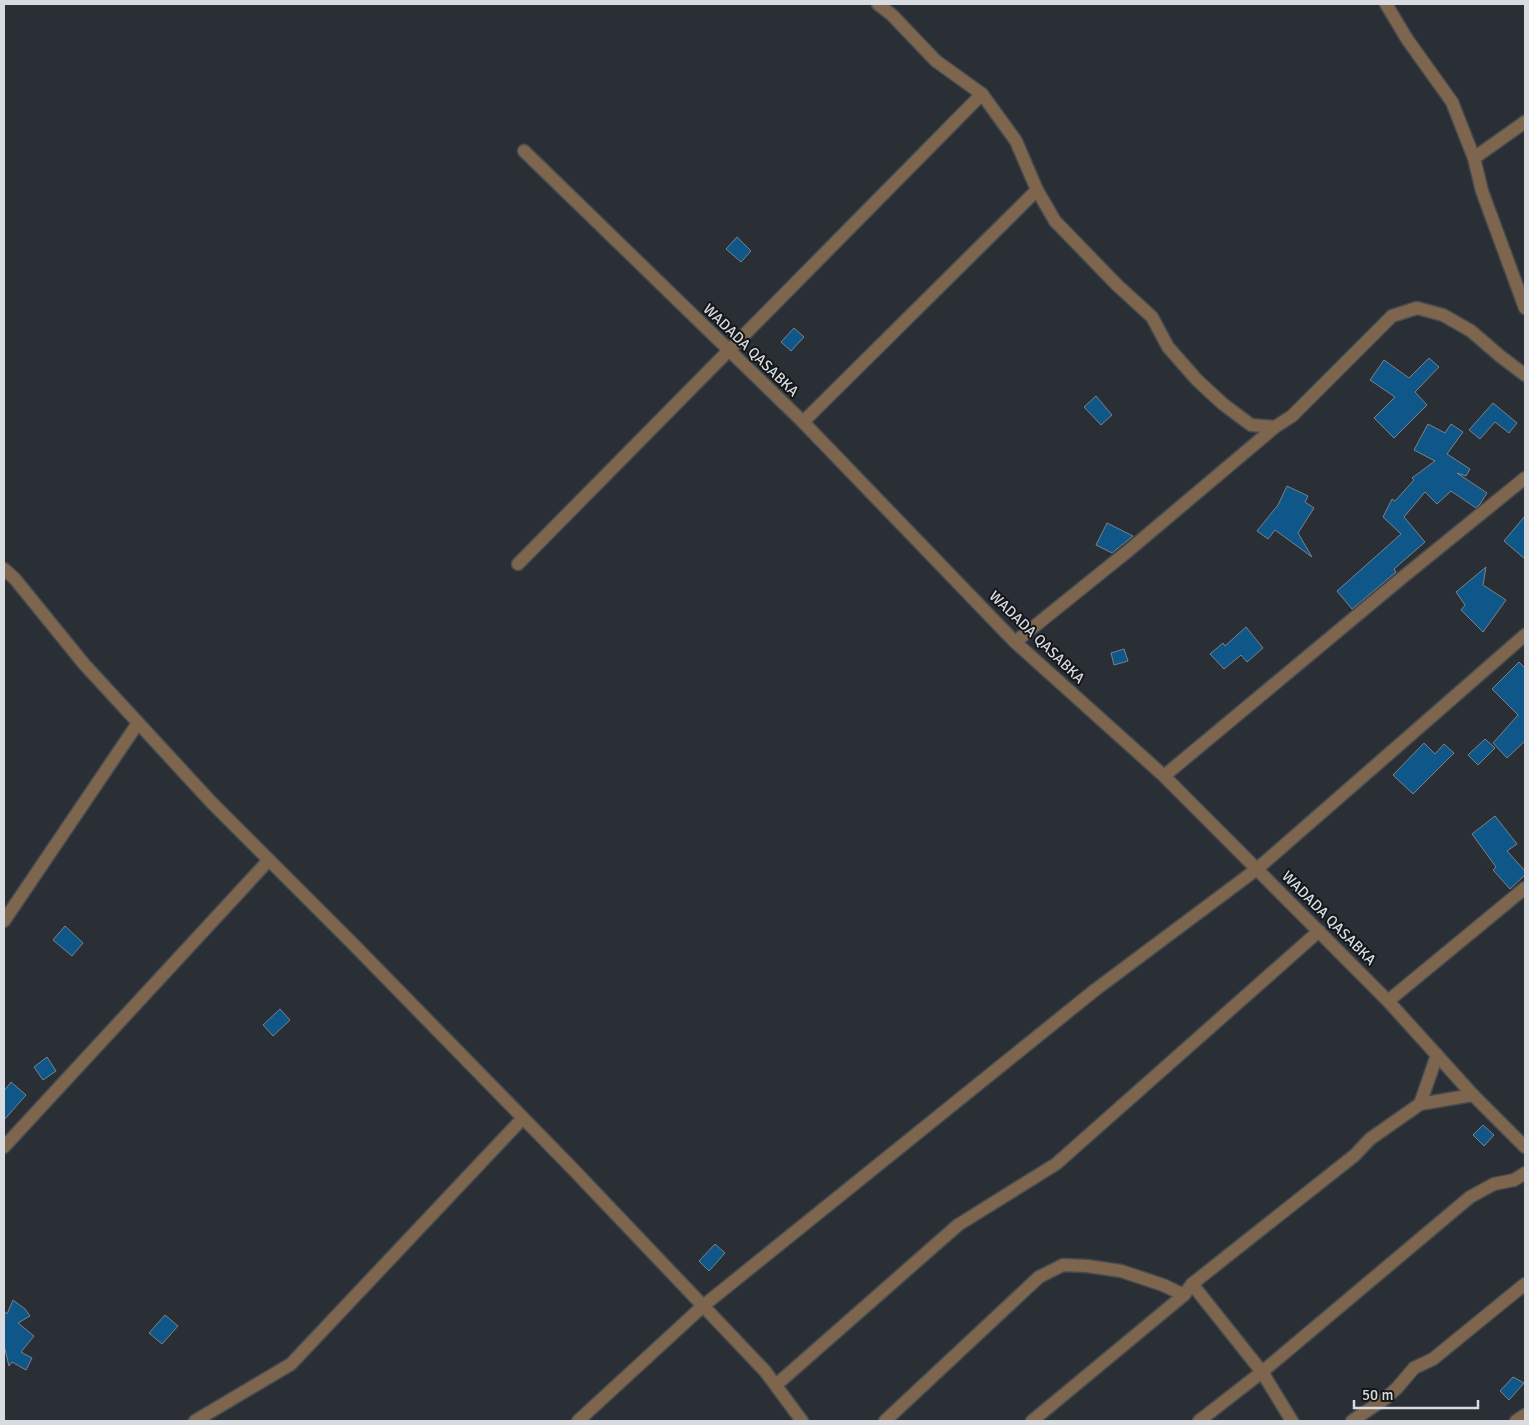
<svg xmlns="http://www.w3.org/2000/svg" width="1529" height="1425" font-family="Signika,sans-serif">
<rect width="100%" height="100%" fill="#292f35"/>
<g fill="#0f5689" stroke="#7a8289">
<path d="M737,237l14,14 -10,11 -15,-13z"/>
<path d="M794,328l10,9 -13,14 -10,-9z"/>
<path d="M1429,358l10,9 -24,25 12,13 -33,33 -20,-20 21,-21 -25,-17 14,-20 25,18z"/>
<path d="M1096,396l16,19 -11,10 -17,-18z"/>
<path d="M1493,403l24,20 -8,10 -14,-11 -15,17 -11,-9z"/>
<path d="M1428,424l17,9 6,-9 12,8 -16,22 23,15 -4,7 -9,-3 30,20 -7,11 -4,4 -25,-17 -14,13 -12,-12 -21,25 21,25 -31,27 2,3 -44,37 -15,-18 64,-57 -18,-17 9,-18 3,2 19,-21 -2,-2 23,-17 -21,-11z"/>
<path d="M1287,486l21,10 -3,6 9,6 -16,25 14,24 -37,-27 -7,9 -11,-8 21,-26z"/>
<path d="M1525,516v43l-21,-18z"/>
<path d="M1107,523l26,13 -21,17 -16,-8z"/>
<path d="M1486,567l-3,18 23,15 -23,32 -22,-22 4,-5 -9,-13z"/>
<path d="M1246,627l17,21 -16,14 -6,-7 -17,14 -14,-15 13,-11 2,3z"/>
<path d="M1124,649l4,12 -14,4 -3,-12z"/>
<path d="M1519,662l6,6v73l-18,17 -14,-15 25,-28 -26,-26z"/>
<path d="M1485,739l10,9 -17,17 -10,-10z"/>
<path d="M1424,743l11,11 9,-10 10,9 -41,41 -20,-19z"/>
<path d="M1495,816l22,28 -10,7 18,20v4l-15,14 -17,-19 3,-3 -24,-33z"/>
<path d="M65,926l18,17 -11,13 -19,-16z"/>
<path d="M280,1009l10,11 -17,16 -10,-11z"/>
<path d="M47,1057l9,14 -13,9 -9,-13z"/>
<path d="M11,1082l15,13 -22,25v-29z"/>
<path d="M1483,1125l11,10 -10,11 -11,-11z"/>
<path d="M715,1244l10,9 -16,18 -10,-10z"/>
<path d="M13,1300l12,9 5,7 -12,7 16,13 -13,16 11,6 -6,12 -14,-8 -3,4 -5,-21v-34l3,3z"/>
<path d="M165,1315l13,11 -16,18 -13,-11z"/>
<path d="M1513,1377l11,6 -15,17 -9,-9z"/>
</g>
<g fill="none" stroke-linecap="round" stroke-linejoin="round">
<g stroke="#454b50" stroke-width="15">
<g id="minor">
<path d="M878,4l14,11 44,46 46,33 34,47 21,49 18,31 62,64 35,32 16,30 29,33 26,24 28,21 24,2 17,-11 100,-100 25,-8 26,7 28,16 29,25 25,19"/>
<path d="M1386,4l21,35 45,63 22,56 8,33 43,117"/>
<path d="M524,151l279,271 212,220 149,134 224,225 85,94 52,52"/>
<path d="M1474,158l51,-36"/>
<path d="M803,422l234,-232"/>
<path d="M518,564l464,-470"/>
<path d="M4,569l11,10 69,85 128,139 143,143 216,221 194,204 37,50"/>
<path d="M1015,642l113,-91 147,-124"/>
<path d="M1164,776l239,-199 122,-99"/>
<path d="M4,921l134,-198"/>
<path d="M1388,1001l137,-113"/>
<path d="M1420,1104l17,-49"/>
<path d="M4,1147l265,-287"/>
<path d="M1192,1284l70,88 30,49"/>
<path d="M776,1385l182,-160 98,-61 263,-233"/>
<path d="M195,1421l96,-57 232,-246"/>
<path d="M578,1421l125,-115 392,-316 162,-121 268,-234"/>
<path d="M885,1421l154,-144 24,-12 24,1 34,5 42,14 21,10 8,-11 163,-129 15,-16 50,-35 53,-9"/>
<path d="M1032,1421l152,-126"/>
<path d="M1199,1421l63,-49 208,-175 24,-13 20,-4 11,-7"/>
<path d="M1352,1421l34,-23 11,-10 17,-20 19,-9 92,-75"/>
<path d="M1516,1421l9,-6"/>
</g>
</g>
<use href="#minor" stroke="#7e654d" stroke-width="12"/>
</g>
<g text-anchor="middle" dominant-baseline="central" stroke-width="4" stroke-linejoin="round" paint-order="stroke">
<g font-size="15" fill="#d8dce0" stroke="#14171a">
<text transform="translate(751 350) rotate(44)">WADADA QASABKA</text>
<text transform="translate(1037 637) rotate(44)">WADADA QASABKA</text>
<text transform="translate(1329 918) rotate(45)">WADADA QASABKA</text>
</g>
</g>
<rect width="1529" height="1425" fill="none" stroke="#d8dce0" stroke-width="10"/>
<path d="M1354 1400v8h124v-8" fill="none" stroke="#d8dce0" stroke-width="2.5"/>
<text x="1362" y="1400" font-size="15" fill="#d8dce0" stroke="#14171a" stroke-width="4" paint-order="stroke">50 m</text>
</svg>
